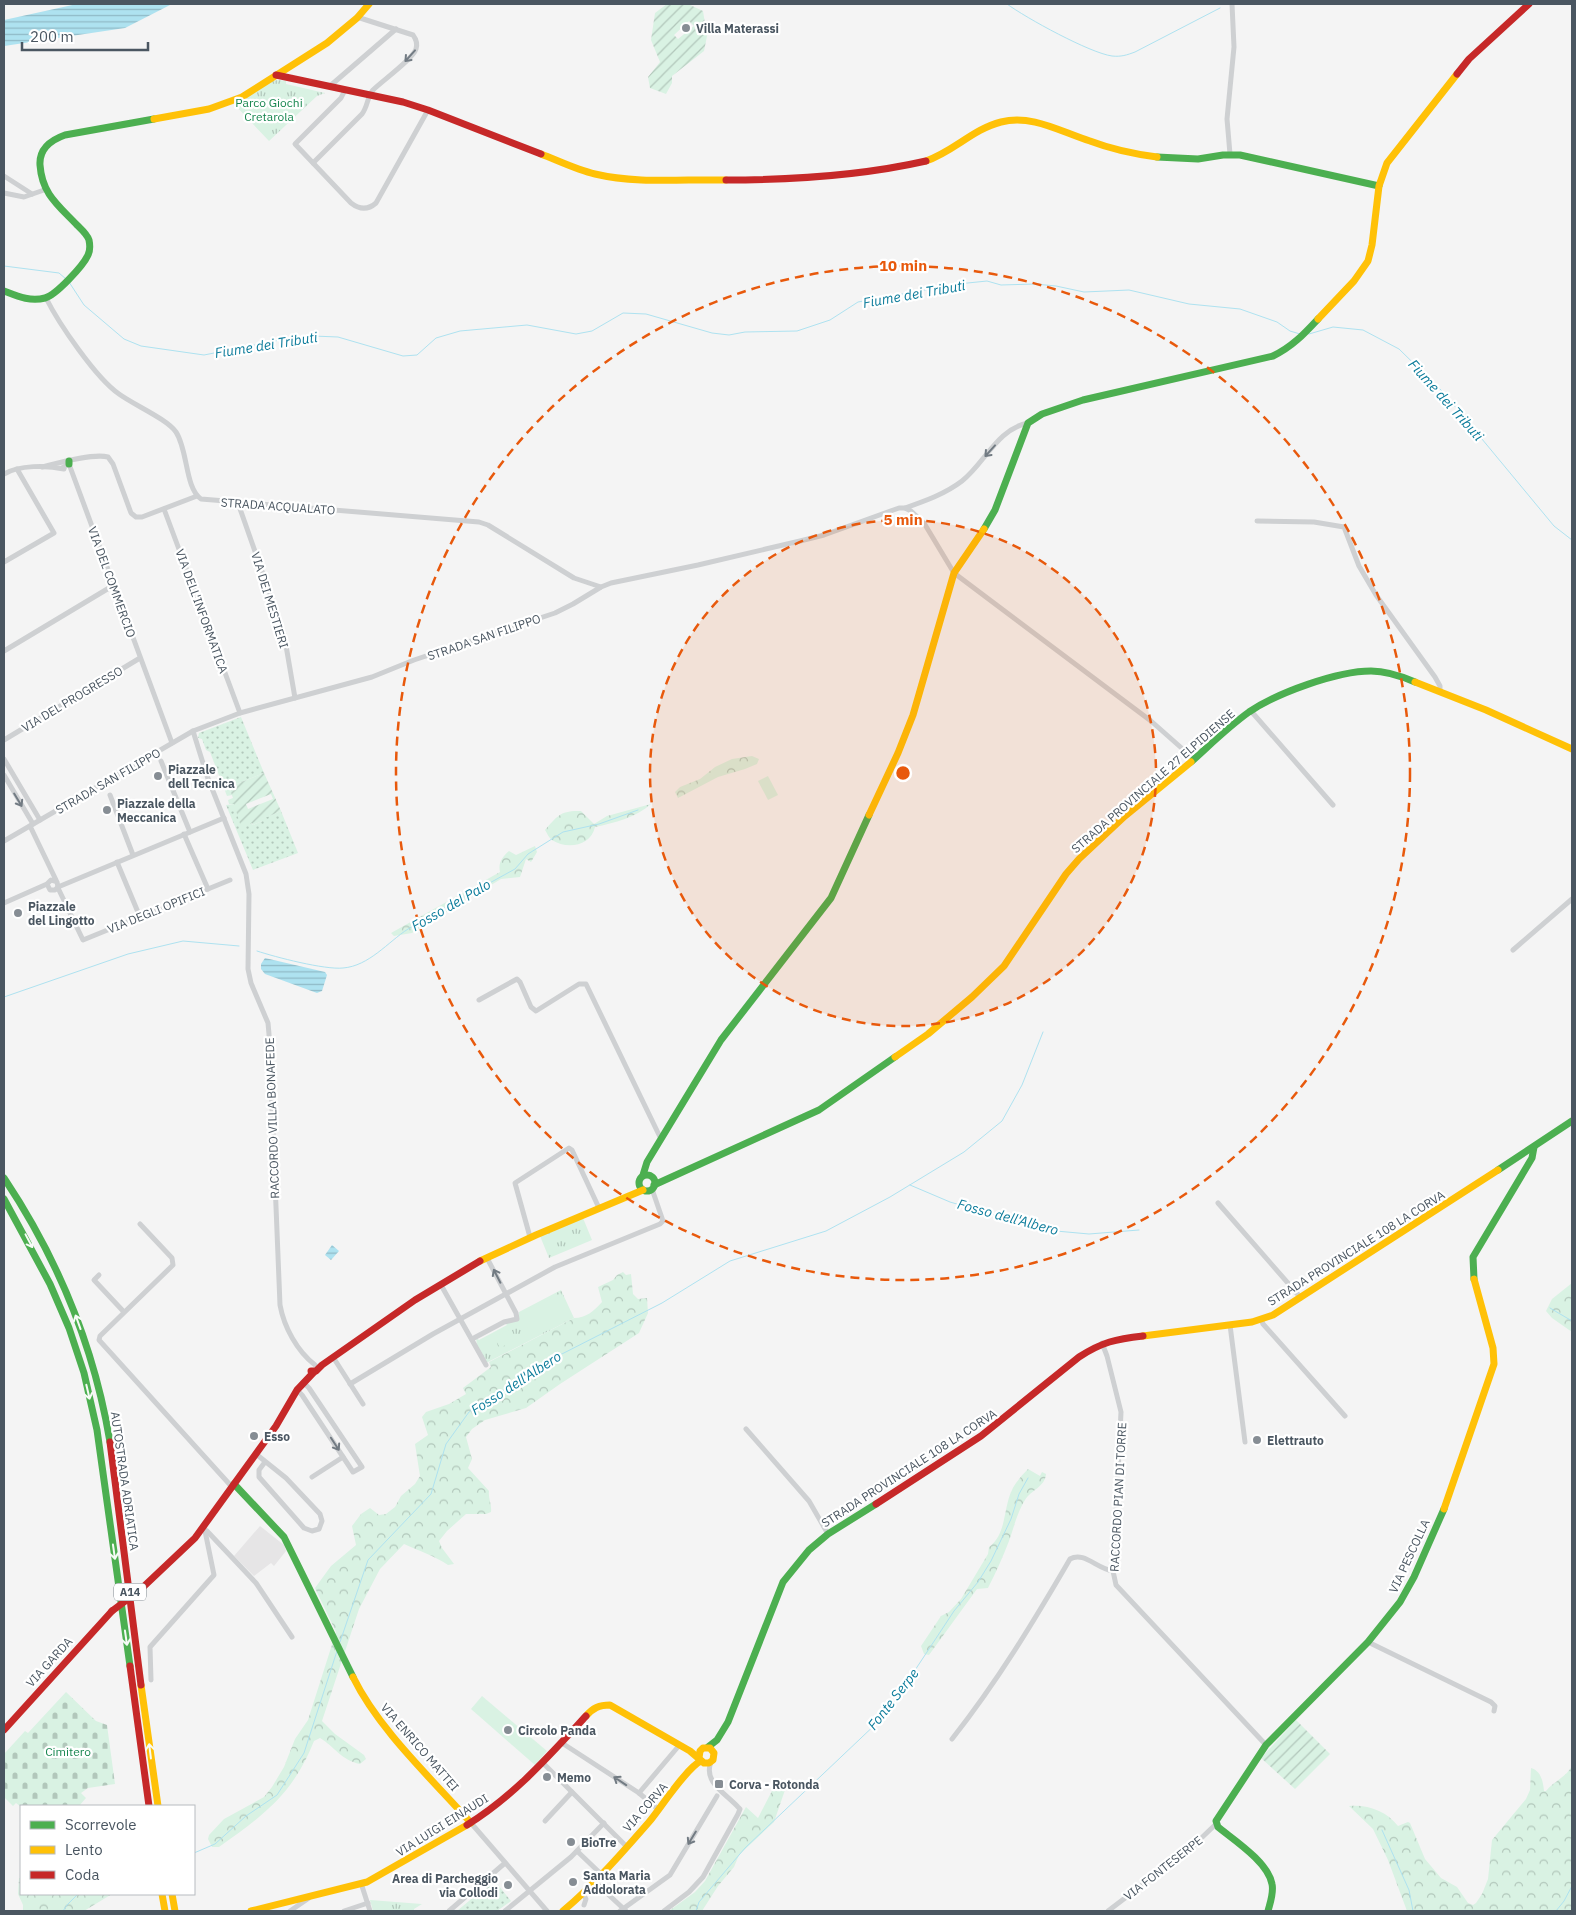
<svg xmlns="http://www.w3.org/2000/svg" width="1576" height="1915" font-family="'IBM Plex Sans',sans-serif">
<defs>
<pattern id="grass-dots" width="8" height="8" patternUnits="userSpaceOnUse" patternTransform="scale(1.25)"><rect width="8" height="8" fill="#d9f2e3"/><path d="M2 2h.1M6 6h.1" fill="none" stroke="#b2c7bb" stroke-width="1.8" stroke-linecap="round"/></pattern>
<pattern id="forest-crowns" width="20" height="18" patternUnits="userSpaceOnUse" patternTransform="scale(1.25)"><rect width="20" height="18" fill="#d9f2e3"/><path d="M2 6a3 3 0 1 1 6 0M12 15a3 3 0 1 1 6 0" fill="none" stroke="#b2c7bb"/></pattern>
<pattern id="cemetery-stones" width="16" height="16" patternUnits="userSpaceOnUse" patternTransform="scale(1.25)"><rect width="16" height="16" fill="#d9f2e3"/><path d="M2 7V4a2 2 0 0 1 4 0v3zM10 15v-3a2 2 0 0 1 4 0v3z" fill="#b2c7bb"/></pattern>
<pattern id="park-tufts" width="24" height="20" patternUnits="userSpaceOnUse" patternTransform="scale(1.25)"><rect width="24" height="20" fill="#d9f2e3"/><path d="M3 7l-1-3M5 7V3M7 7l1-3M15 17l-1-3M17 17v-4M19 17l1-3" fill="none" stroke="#b2c7bb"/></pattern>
<pattern id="garden-furrows" width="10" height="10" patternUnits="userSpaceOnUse" patternTransform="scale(1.25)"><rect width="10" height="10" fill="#d9f2e3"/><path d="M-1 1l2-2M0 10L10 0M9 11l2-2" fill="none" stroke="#b2c7bb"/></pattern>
<pattern id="water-rules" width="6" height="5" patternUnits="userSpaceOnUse" patternTransform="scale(1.25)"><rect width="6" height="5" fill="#aee2f0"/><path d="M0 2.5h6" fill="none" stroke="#90bac6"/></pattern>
</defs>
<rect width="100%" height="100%" fill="#f4f4f4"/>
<path fill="#e6e5e6" d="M260,1526l24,19 2,6 -12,15 -3,-3 -17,13 -20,-20z"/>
<g fill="url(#grass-dots)">
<path d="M241,717l23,56 -35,14 3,8 -5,1 -17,-44 -4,-2 -4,-11 -4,-1 1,-5z"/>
<path d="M234,804l19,21 9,-4 -1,-2 20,-8 17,42 -45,17 -27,-65z"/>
<path d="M494,1880l17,21 -14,10h-40z"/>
</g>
<g fill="url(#forest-crowns)">
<path d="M752,756l7,3 -2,5 -12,5 -27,8 -40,21 -3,-6 5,-5 20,-8 15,-12 17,-8z"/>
<path d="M651,804c-14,13 -37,19 -56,23 -4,19 -28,23 -43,13 -3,-2 -5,-7 -7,-10 12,-14 16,-20 36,-19l13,13 13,-8z"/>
<path d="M535,846l2,6 -6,10 -5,-3 -6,18 -19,2 -89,54 -18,3 -3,-3 109,-61c-2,-9 2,-15 9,-21l7,4z"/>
<path d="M623,1272l3,3 5,-1 2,20 5,5 9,-1 1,15 -9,20 -79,51 -34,24 -41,12 -13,9 -6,8 6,22 -4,9 21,23c-1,8 3,13 2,21l-5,2h-20l-19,17 -8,10 3,7 12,16 -6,1c-13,-9 -29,-14 -44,-21l-24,25 -21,40 -37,112 13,13 29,21 2,4 -6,5c-19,-4 -25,-17 -40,-26l-6,3c-21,53 -50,74 -95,106h-7l-4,-8 1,-4 15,-16 40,-22 8,-10 12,-20 11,-28 13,-19 28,-88 -21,-44 16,-22 25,-21 -4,-19 9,-12 9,-6 9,7 7,-1 9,-7 6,-11 14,-12 5,-8 -5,-32 13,-9 -6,-18 4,-5 23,-8 17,-10 -3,-6 28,-21 -2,-5 85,-44c12,0 20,-7 28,-16l-4,-15 15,-7 4,-5z"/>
<path d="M1572,1283v49l-20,-14 -6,-7 6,-12z"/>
<path d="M1028,1469l12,7 2,-4 4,2c-1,13 -15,16 -21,26 -8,13 -11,27 -16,41 -6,16 -13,31 -21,47l-11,1 -48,66 -5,-1 -3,-8 20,-30 8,-4 12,-13 27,-45 1,-7c18,-13 14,-39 23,-57 3,-7 11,-16 16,-21z"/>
<path d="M1572,1765v146h-165l-19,-51 -15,-31 -24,-23c18,-2 38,5 49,20l10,-4 2,1 15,36 16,19 16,9 11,16 5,2 3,-2 6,-9 6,-15 4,-39 34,-41 4,-9 1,-22c10,3 12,13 13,23h2c7,-9 23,-16 26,-26z"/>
<path d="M782,1780l4,7 -12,35 -35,33 -5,12 -16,19 -16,25h-33l26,-19 10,-11 41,-74 12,11 18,-35z"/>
<path d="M19,1878h2v16h91l-28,17h-61v-6l-5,-11z"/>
</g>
<path fill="url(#cemetery-stones)" d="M66,1692l30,29 11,4 8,59 -27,4 -7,5 5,5 -7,8 -58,1 -5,-4 -3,3 -9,-9v-43l21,-23 3,2z"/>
<g fill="url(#park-tufts)">
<path d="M278,80l8,1v3l39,9 -8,3 -48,45 -35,-37 38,-23z"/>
<path d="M583,1218l9,22 -43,18 -9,-22z"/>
<path d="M561,1290l13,28 -88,45 -9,-18 -1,-7 3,2 28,-15 -2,-2 14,-4v-7z"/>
<path d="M370,1900l52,4 -8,5v2h-41z"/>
</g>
<g fill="url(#garden-furrows)" fill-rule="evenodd">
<path d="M667,4h21l15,7 4,25 -3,15 -32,25v7l-6,11 -16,-6 -2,-11 12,-15 -9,-22 4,-27zM689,21l5,5 -16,13 -4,-4z"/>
<path d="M264,773l17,38 -19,8v2l-9,4 -1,-2 -11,4 -7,-23h-5l-1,-4 5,-2 -4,-11zM271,794l2,5 -25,10 -2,-5z"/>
<path d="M1296,1720l34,34 -35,35 -34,-31z"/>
</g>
<g fill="#d9f2e3">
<path d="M260,99l18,20 -10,9 -18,-20z"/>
<path d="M768,776l10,19 -10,5 -10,-19z"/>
<path d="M561,1293l12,24 -40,21 -13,-24z"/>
<path d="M511,1329l5,10 -16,9 -6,-11z"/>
<path d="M482,1696l65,55 -12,14 -64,-56z"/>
</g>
<g fill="url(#water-rules)">
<path d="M77,4h95l-47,24 -121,18v-26z"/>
<path d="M265,958l60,14 2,3 -5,16 -5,2 -52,-19 -4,-5v-5z"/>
<path d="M332,1245l7,6 -8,9 -6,-5z"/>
</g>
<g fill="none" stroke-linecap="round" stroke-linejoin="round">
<g stroke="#aee2f0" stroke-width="1">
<path d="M1007,4c19,14 83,49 105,52 9,1 15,-1 23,-4l85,-44"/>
<path d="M4,266l55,7 7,6"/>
<path d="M69,282l15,23 40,34 17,7 63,9 86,-17 23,-2 25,1 65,19 14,-1 19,-17 24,-7 67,-6 49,9 16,-3 31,-18 23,1 66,19 17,2 16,-3 52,-1 33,-11 28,-18 100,-18 29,-3 14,4 34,-1 21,2 28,6 45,-2 60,14 51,5 37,13 13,9 10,3"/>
<path d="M1309,334l24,-7 30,3 36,19 44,43 111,134 18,14"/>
<path d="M257,951c18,6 68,19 86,17 26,-2 45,-26 65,-39 35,-21 71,-40 107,-60l13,-15 35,-22 36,-8 39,-14"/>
<path d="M4,997l124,-43 55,-13 56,5"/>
<path d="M910,1185l40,17 95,28 44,4 50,-4"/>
<path d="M1550,1308l22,13"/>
<path d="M340,1642l28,-82 63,-66 15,-50 23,-32 85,-54 108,-55 68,-42 96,-30 64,-34 74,-45 38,-31 20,-36 21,-53"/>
<path d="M1382,1830l27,60 4,21"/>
<path d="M194,1853l21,-9 31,-28 31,-21 27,-42 33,-102"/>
<path d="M63,1911l4,-6 11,-11"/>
<path d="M696,1911l3,-9 46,-54 135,-128 16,-21 58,-88 24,-29 13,-21 20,-42 8,-25 9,-16"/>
<path d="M1556,1911l8,-10 8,-15"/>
</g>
<g stroke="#ced0d2" stroke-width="5">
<path d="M330,86l66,-57"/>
<path d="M345,90l-4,8 -46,46 56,59c9,7 17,7 25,0l52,-93"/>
<path d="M1230,154l-3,-35 7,-72 -2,-43"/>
<path d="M313,163l49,-49c6,-8 5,-17 11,-24 9,-9 40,-31 43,-41 2,-6 0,-10 -3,-14l-56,-18"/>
<path d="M4,176l28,18"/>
<path d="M4,193l20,4 20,-7"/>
<path d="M46,298c13,26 50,80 73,96 15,11 48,25 57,38 12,18 9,56 25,67l278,23 9,3 86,53 27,9"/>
<path d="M42,467c16,-4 51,-14 66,-10l5,7 18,49 5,4h6l55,-21"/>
<path d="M62,468l7,-4 103,279"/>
<path d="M4,474c15,-9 43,-9 60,-5"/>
<path d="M238,503l46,131 11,64"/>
<path d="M905,508c20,-7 40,-14 57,-27 23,-18 35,-52 66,-58"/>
<path d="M164,509l76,204"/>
<path d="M1257,521l57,1 30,5 15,39 17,29 59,82 5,9v5"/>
<path d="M4,562l50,-29 -37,-64"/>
<path d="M4,651l110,-66"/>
<path d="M1251,711l82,94"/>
<path d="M193,731l14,45 39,98 3,20 -1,75 3,14 17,40 1,11 11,271c4,22 17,46 35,60"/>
<path d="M4,740l136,-82"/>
<path d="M4,759l36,61"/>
<path d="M161,761l29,71"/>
<path d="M4,775l29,49"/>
<path d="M110,795l23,60"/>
<path d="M30,826l26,54"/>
<path d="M184,834l24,55"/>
<path d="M4,841l189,-110 47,-18 132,-36 42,-17 141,-47 18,-9 28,-17 10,-4 87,-18 102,-24 24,-6 75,-27h6l6,3 13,12 30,50 197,148 43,38"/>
<path d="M117,862l23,55"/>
<path d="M58,887l166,-69"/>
<path d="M58,888l25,52 147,-60"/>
<path d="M4,903l43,-19 4,-4 6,2 1,5 -3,3h-5l-3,-6"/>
<path d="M1513,950l59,-51"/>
<path d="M479,1000l38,-21 3,3 11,25 5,4 43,-27h7l75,155"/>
<path d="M1218,1203l83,95"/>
<path d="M140,1224l32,34 1,7 -73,71 -1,4 133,147"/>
<path d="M530,1237l-15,-54 54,-35 3,2 27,58"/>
<path d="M99,1275l-5,5 30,32"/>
<path d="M441,1285l45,80"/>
<path d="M1261,1319l2,5 82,92"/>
<path d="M1230,1325l15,117"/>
<path d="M472,1339l32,-17 13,-3 -1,-6 -29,-55"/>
<path d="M1102,1343l5,13 14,56 -8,159 3,14 150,160"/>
<path d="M333,1357l30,47"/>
<path d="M350,1384l83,-50 122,-67 105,-43 3,-3 -11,-32"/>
<path d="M297,1390l5,5 51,77 9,-5 -53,-79 -6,-6"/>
<path d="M746,1429l63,72 19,33"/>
<path d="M256,1454l30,24 34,36 2,7 -3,8 -7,2 -8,-3 -45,-51v-7l6,-8"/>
<path d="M312,1477l31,-20"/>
<path d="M207,1531l49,52 36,54"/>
<path d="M1368,1642l123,60 4,4 -1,5"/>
<path d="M151,1680l-1,-33 64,-72 -10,-49"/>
<path d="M952,1739c45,-57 82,-118 118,-180 14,-8 27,10 43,12"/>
<path d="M562,1743l77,50 20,17"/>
<path d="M543,1763l83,83"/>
<path d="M639,1793l38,-45"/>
<path d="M545,1821l27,-29"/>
<path d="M471,1823l76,88"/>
<path d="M577,1851l24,23"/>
<path d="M595,1882l31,29"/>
<path d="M361,1883l9,28"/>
<path d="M583,1894l3,5 -2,6"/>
<path d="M290,1911l19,-13"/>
<path d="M344,1911l24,-8"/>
<path d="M449,1911l56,-48"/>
<path d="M505,1911l66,-54 33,-34"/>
<path d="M620,1911l50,-36 47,-79"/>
<path d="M664,1911l25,-19 14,-15 35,-63 2,-5 -2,-2c-13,-14 -35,-25 -27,-45"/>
<path d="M1108,1911l84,-64 24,-23"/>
</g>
<g stroke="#4caf50" stroke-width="7">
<path d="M1157,157l41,2 25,-4h17l139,31"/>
<path d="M4,291c13,5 26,11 41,7 11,-3 38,-32 43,-43 2,-4 2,-10 1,-15 -2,-6 -8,-11 -12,-15 -19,-20 -35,-31 -37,-60 -1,-16 11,-25 25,-30l89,-16"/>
<path d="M69,461v3"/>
<path d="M984,529l11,-19 33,-87 14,-9 41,-14 190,-44c19,-9 31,-22 45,-37"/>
<path d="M1191,762c19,-17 37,-35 58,-50 28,-19 88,-41 122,-41 15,0 30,5 44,11"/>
<path d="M1498,1170l74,-49"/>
<path d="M643,1175l4,-13 74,-122 110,-142 38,-83"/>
<circle cx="647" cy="1183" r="8"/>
<path d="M4,1178c54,81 90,168 106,264"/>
<path d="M654,1185l165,-75 76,-53"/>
<path d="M4,1199l46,85 19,44 15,45 13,57 33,236"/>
<path d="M1474,1279l-1,-22 59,-99 2,-11"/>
<path d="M234,1484l50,53 69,140"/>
<path d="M708,1747l9,-7 11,-18 55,-140 26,-32 19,-16 48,-30"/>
<path d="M1268,1911c2,-8 6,-18 4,-27 -4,-22 -38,-44 -54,-57l-2,-6 50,-76 102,-103 32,-40 14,-25 30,-68"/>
</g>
<g stroke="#ffc107" stroke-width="7">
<path d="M154,119l55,-10 33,-12 85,-54 30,-25 12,-14"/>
<path d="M541,154c18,7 36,16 54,20 42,10 88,5 131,6"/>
<path d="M926,161c27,-9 47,-32 75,-39 31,-8 60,10 89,19 21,8 44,13 67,16"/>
<path d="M1318,319l36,-38 14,-20 4,-16 7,-59 8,-23 70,-89"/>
<path d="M1415,682l71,28 86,39"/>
<path d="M869,815l29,-62 15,-38 41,-142 30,-44"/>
<path d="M895,1057l33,-23 44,-37 32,-31 62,-92 13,-15 46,-43 66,-54"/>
<path d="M480,1261l56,-26 107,-45"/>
<path d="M1143,1336l109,-14 21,-7 225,-145"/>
<path d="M1444,1509l50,-145 -1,-16 -19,-69"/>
<path d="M353,1677c26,53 78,101 118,146"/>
<path d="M141,1685l17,121"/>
<path d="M586,1716c7,-8 13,-11 24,-11l80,46 14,12h5l4,-3 1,-7 -4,-5h-7l-3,3 -1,7"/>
<path d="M162,1894l3,17"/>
<path d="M172,1894l3,17"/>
<path d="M251,1911l116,-29 100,-57"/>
<path d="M563,1911c31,-26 59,-58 86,-89 11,-13 38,-55 52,-61"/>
</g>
<g stroke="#c62828" stroke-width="7">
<path d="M1457,74l12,-15 60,-55"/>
<path d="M276,75l127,27 25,8 113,44"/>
<path d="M726,180c68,0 134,-4 200,-19"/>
<path d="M311,1371h5l6,-6 93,-65 65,-39"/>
<path d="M110,1442l31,243"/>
<path d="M876,1504l105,-68 98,-79c23,-15 37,-18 64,-21"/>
<path d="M140,1590l55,-52 81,-112 21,-36 17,-18"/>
<path d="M130,1666l19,140"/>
<path d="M4,1730l108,-119"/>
<path d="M467,1825c47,-29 82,-69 119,-109"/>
</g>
<path stroke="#c62828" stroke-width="7" d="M112,1611l28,-21"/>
</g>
<defs><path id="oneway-shaft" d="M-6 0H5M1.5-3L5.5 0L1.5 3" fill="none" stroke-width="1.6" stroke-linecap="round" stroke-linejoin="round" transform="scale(1.25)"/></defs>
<g stroke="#727b83">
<use href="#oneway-shaft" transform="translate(410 56) rotate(132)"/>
<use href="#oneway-shaft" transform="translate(990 451) rotate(132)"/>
<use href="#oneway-shaft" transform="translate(18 800) rotate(59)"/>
<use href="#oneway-shaft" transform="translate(497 1276) rotate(-117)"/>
<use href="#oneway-shaft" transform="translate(335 1444) rotate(57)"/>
<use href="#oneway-shaft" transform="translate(620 1781) rotate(-146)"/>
<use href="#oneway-shaft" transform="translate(692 1838) rotate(121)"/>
</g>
<g stroke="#f6fbf6">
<use href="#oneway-shaft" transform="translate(29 1241) rotate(62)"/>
<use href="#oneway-shaft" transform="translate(78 1322) rotate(-110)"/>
<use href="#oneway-shaft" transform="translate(88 1392) rotate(77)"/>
<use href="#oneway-shaft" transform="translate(114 1552) rotate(82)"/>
<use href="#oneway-shaft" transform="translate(126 1638) rotate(82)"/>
<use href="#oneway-shaft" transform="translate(150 1751) rotate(-97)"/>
</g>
<circle cx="903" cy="773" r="253" fill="#e8590c" fill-opacity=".12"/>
<g fill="none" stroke="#e8590c" stroke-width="2.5" stroke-dasharray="9 6">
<circle cx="903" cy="773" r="253"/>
<circle cx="903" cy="773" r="507"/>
</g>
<g fill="#868d94" stroke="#fff" stroke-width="2">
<circle cx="686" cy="28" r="5"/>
<circle cx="158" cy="776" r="5"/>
<circle cx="107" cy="810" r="5"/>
<circle cx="18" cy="913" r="5"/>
<circle cx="254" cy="1436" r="5"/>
<circle cx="1257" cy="1440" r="5"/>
<circle cx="508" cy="1730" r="5"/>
<circle cx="547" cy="1777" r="5"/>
<rect x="714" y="1779" width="10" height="10" rx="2.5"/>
<circle cx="571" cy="1842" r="5"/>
<circle cx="573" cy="1882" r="5"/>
<circle cx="508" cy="1885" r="5"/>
</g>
<g text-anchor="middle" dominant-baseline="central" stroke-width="4.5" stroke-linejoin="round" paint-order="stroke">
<rect fill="#fff" stroke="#808990" stroke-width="1" x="114" y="1583.5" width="32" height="17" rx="4"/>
<g font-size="11" font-weight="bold" fill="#4a5661">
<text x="130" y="1592">A14</text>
</g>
<g font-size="12" font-weight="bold" fill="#4a5661" stroke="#fff" text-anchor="start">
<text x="696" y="28">Villa Materassi</text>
<text x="168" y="769">Piazzale<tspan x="168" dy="14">dell Tecnica</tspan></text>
<text x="117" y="803">Piazzale della<tspan x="117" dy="14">Meccanica</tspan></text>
<text x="28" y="906">Piazzale<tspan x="28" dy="14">del Lingotto</tspan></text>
<text x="264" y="1436">Esso</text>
<text x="1267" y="1440">Elettrauto</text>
<text x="518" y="1730">Circolo Panda</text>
<text x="557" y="1777">Memo</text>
<text x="729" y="1784">Corva - Rotonda</text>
<text x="581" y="1842">BioTre</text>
<text x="583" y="1875">Santa Maria<tspan x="583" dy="14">Addolorata</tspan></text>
<text x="498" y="1878" text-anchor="end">Area di Parcheggio<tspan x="498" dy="14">via Collodi</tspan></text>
</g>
<g font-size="12" fill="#17864f" stroke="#fff">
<text x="269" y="102">Parco Giochi<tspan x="269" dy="14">Cretarola</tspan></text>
<text x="68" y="1751">Cimitero</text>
</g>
<g font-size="12" fill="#4a5661" stroke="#fff">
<text transform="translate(278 506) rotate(4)">STRADA ACQUALATO</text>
<text transform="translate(112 582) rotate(70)">VIA DEL COMMERCIO</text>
<text transform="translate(270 600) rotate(73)">VIA DEI MESTIERI</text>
<text transform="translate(202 611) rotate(70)">VIA DELL'INFORMATICA</text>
<text transform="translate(484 637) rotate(-19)">STRADA SAN FILIPPO</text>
<text transform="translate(72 699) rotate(-31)">VIA DEL PROGRESSO</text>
<text transform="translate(108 781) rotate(-30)">STRADA SAN FILIPPO</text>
<text transform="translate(1153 781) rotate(-41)">STRADA PROVINCIALE 27 ELPIDIENSE</text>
<text transform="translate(156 910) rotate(-22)">VIA DEGLI OPIFICI</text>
<text transform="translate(272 1118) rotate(-92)">RACCORDO VILLA BONAFEDE</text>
<text transform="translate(1356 1248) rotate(-32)">STRADA PROVINCIALE 108 LA CORVA</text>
<text transform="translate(909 1468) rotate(-33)">STRADA PROVINCIALE 108 LA CORVA</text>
<text transform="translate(125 1481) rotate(82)">AUTOSTRADA ADRIATICA</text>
<text transform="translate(1118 1497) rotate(-87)">RACCORDO PIAN DI TORRE</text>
<text transform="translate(1409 1556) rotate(-65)">VIA PESCOLLA</text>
<text transform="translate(49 1662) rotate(-48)">VIA GARDA</text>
<text transform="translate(420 1747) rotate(49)">VIA ENRICO MATTEI</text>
<text transform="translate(645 1807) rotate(-49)">VIA CORVA</text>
<text transform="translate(442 1825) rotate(-32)">VIA LUIGI EINAUDI</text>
<text transform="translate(1163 1868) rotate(-38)">VIA FONTESERPE</text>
</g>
<g font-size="14" font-style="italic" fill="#0c7c9b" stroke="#fff">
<text transform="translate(914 294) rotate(-10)">Fiume dei Tributi</text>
<text transform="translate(266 345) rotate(-9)">Fiume dei Tributi</text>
<text transform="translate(1446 400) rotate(48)">Fiume dei Tributi</text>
<text transform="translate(451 905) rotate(-30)">Fosso del Palo</text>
<text transform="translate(1008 1217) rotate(15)">Fosso dell'Albero</text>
<text transform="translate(516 1383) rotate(-33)">Fosso dell'Albero</text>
<text transform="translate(893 1699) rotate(-52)">Fonte Serpe</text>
</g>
</g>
<circle cx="903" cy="773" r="8" fill="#e8590c" stroke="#fff" stroke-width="2.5"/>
<g font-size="15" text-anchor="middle" font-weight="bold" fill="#e8590c" stroke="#fff" stroke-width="4.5" stroke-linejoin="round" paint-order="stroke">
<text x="903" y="271">10 min</text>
<text x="903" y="525">5 min</text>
</g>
<rect width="1576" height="1915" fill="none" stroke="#4a5661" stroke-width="10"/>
<rect x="20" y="1805" width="175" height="90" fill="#ffffff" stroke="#b7bbc0"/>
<rect x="30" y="1821" width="25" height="8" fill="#4caf50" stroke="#b7bbc0"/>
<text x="65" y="1830" font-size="15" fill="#4a5661">Scorrevole</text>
<rect x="30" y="1846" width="25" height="8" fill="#ffc107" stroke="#b7bbc0"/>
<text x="65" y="1855" font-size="15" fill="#4a5661">Lento</text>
<rect x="30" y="1871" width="25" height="8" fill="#c62828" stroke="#b7bbc0"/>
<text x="65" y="1880" font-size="15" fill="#4a5661">Coda</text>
<path d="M22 42v8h126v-8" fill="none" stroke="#4a5661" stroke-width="2.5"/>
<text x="30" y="42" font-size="15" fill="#4a5661" stroke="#ffffff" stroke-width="4" paint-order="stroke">200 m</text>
</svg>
